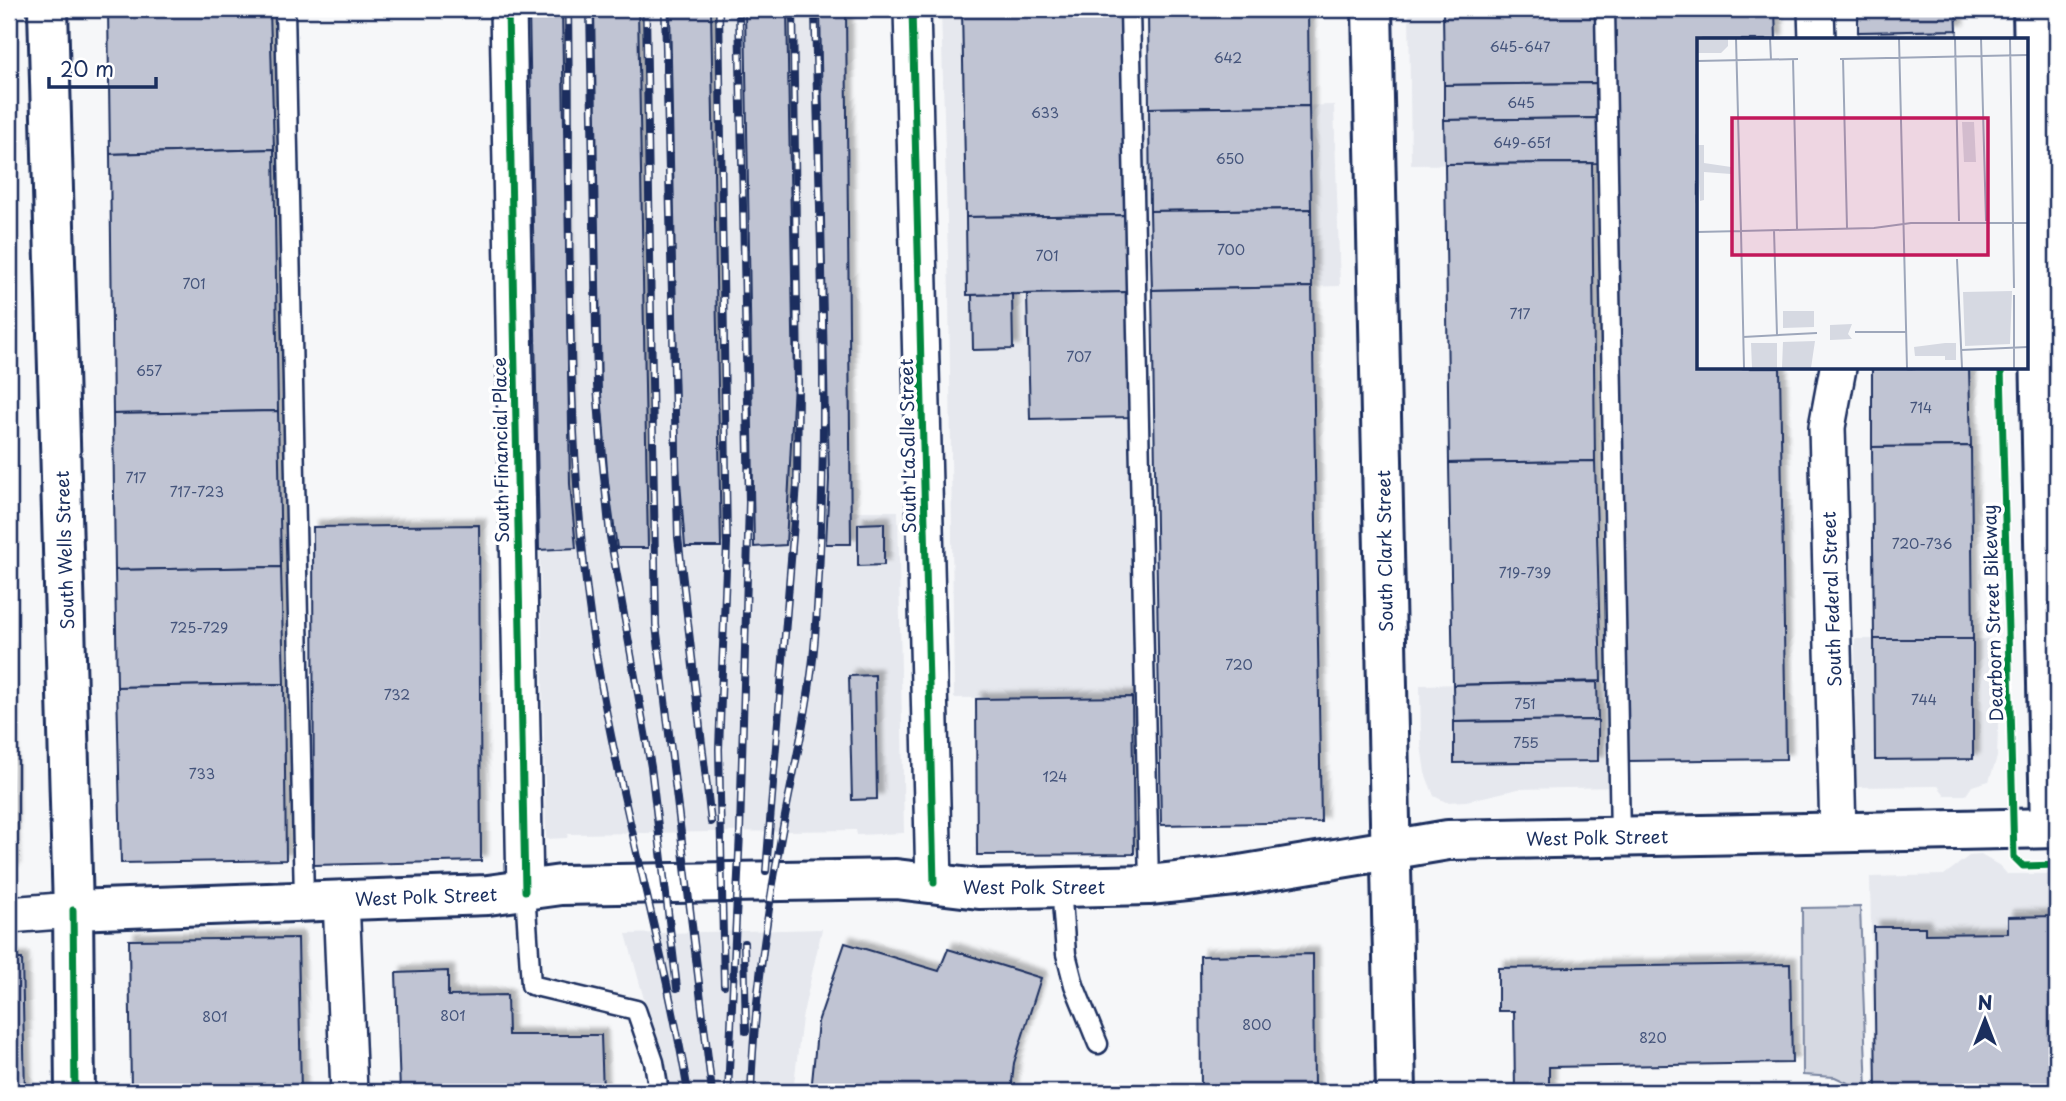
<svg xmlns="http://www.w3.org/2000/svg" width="2066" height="1101" font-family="'Playpen Sans',sans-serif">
<defs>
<filter id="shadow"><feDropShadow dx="6" dy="-6" stdDeviation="2" flood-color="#0004"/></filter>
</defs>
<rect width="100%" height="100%" fill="#f6f7f9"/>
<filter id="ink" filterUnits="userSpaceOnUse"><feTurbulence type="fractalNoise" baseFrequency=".0143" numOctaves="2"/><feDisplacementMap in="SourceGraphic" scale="14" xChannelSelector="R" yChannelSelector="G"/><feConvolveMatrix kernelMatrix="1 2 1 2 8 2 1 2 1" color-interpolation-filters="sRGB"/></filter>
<g filter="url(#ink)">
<g fill="#e6e8ee">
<path d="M528,9h318l6,502h46l6,322 -47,2 -1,-5 -288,4 -1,4 -21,1z"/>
<path d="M941,9h189l2,100 202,-4 6,181 -204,6 9,404 -191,2 -5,-404z"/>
<path d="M1409,9h196l3,154 -197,2z"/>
<path d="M1855,639h146l-4,118 -8,24 -17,5 -6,9h-21l-7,-9 -82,1z"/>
<path d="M1601,681l16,7 2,99 -101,2 -52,12 -20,1 -12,-6 -9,-23 -4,-28 -1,-60z"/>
<path d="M1981,855l19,11 7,8h50v218h-183l-4,-215 74,-2 25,-19z"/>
<path d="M822,929l-20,89 -9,74h-127l-4,-28 -36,-130z"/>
</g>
<g fill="#d6d9e2" stroke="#7884a0" stroke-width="2">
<path d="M1957,30v10h-98l-1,-8z"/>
<path d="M1860,907l7,185 -32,-15 -32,-2 -1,-167z"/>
</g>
<g fill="#c0c4d3" stroke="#1b2f5e" stroke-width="2" filter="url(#shadow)">
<path d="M108,9h162l4,140 -164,5z"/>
<path d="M529,9h33l8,475 6,64 -37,2z"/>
<path d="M594,9h44l10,539h-31l-9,-66 -7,-88z"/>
<path d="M670,9h41l10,538h-36l-6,-79z"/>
<path d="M745,9h42l7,373 -8,163 -32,2z"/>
<path d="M820,9h26l5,535h-25l3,-65z"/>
<path d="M962,9h163l3,206 -162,2z"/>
<path d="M1148,9h160l1,97 -160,2z"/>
<path d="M1443,9h153l1,74 -153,2z"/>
<path d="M1612,9h163l1,31h-77v328h81l6,391 -158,2z"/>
<path d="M1858,9h98l1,21 -99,2z"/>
<path d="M1597,83l2,35 -155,2v-35z"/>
<path d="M1309,106l2,103 -161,2 -1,-103z"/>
<path d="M1599,118v45l-154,1 -1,-44z"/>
<path d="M274,149l4,262 -165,3 -3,-260z"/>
<path d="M1592,163l3,298 -146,2 -4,-299z"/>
<path d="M1311,209l1,78 -160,3 -2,-79z"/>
<path d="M1128,215l1,77 -162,3 -1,-78z"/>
<path d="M1312,287l9,535 -160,3 -9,-535z"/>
<path d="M1129,292l1,125 -100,2 -3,-125z"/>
<path d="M1012,294l1,55 -40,1 -1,-55z"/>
<path d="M1872,368h97l2,78 -99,1z"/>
<path d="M278,411l3,156 -166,3 -2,-156z"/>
<path d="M1971,446l2,193h-99l-2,-192z"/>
<path d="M1595,461l6,220 -148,4 -4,-222z"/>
<path d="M884,523v42l-26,1v-42z"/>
<path d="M479,525l2,336 -167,4 -1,-338z"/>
<path d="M281,567l3,117 -167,3 -2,-117z"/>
<path d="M1874,639h99v120l-98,1z"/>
<path d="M9,650l4,220h-4z"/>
<path d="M875,675l2,124 -25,1 -3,-124z"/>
<path d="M1597,682l1,38 -144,2 -1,-37z"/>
<path d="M284,684l2,176 -165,3 -4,-176z"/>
<path d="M1132,697l2,157 -157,1 -1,-156z"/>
<path d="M1598,720v41l-144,2v-41z"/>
<path d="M2054,916v15h3v161h-181l-2,-165h51v7l83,-1v-16z"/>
<path d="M298,938l3,154h-170l-2,-152z"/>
<path d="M845,943l94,28 9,-22 93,29 -27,85 -3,29h-200l7,-70z"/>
<path d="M1313,954l1,138h-113l-1,-136z"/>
<path d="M9,959h13l3,133h-16z"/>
<path d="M1790,964l2,99 -243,4v25h-34l-1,-81h-16v-43z"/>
<path d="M448,971v25l59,-1 1,40h93l2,57h-203l-4,-119z"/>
</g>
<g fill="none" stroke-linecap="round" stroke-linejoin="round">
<g stroke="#1b2f5e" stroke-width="23">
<g id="service">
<path d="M285,9l19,890"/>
<path d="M1130,9l19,876"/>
<path d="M1605,9l15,828"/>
<path d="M1061,887l5,67 8,31 24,59"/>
<path d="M525,891l6,94 105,25 18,52 5,30"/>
</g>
</g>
<g stroke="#1b2f5e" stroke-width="40">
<g id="minor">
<path d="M508,9l17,882"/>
<path d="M912,9l22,874"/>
<path d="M1816,9l1,31"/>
<path d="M1838,832l-11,-405 11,-59"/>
<path d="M341,899l8,193"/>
<path d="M9,915l64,-5"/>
</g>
</g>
<g stroke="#1b2f5e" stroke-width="44">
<path id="tertiary" d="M73,910l2,182"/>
</g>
<g stroke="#1b2f5e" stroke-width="44">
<g id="secondary">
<path d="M48,9l25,901 415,-15 73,-10 335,-6 83,10 170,-4 85,-9 214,-36 609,-12"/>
<path d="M1372,9l24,1083"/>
<path d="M2033,9l17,819"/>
</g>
</g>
<use href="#service" stroke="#fff" stroke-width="18"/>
<use href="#minor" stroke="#fff" stroke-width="35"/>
<use href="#tertiary" stroke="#fff" stroke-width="38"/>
<use href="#secondary" stroke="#fff" stroke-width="38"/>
<g stroke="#1b2f5e" stroke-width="8">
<g id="rail">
<path d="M568,9c3,203 -5,420 24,620 23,156 70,308 96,463"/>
<path d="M590,9l7,376 5,71 8,80 41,231 26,221"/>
<path d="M646,9l10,616 56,467"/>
<path d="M665,9l13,528 33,285"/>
<path d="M719,9l8,534 -8,206 5,236"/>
<path d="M766,871l31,-386 1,-103 -5,-373"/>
<path d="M744,943l2,88"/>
<path d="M728,1092l12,-260 9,-330 -10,-493"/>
<path d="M751,1092c3,-88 15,-174 31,-260 12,-65 28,-129 33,-194 16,-209 4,-420 0,-629"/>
</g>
</g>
<use href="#rail" stroke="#fff" stroke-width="5" stroke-dasharray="16" stroke-linecap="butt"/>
<g stroke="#fff" stroke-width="11">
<g id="cycleway">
<path d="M508,9l17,882"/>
<path d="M912,9l22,874"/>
<path d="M2001,368l13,489 9,9 34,-1"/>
<path d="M73,910l2,182"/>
</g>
</g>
<use href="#cycleway" stroke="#00873e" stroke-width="7"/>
</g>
</g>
<g text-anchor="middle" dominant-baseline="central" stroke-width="7" stroke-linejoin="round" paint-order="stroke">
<g font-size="14" fill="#44547b">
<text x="1520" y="46">645-647</text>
<text x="1228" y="57">642</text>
<text x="1521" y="102">645</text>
<text x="1045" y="112">633</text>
<text x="1522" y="142">649-651</text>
<text x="1230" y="158">650</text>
<text x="1231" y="249">700</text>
<text x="1047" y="255">701</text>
<text x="194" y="283">701</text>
<text x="1520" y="313">717</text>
<text x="1079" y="356">707</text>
<text x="149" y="370">657</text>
<text x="1921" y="407">714</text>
<text x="136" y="477">717</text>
<text x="197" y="491">717-723</text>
<text x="1922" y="543">720-736</text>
<text x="1525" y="572">719-739</text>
<text x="199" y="627">725-729</text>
<text x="1239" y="664">720</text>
<text x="397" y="694">732</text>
<text x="1924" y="699">744</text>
<text x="1525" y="703">751</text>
<text x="1526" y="742">755</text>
<text x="202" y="773">733</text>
<text x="1055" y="776">124</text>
<text x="453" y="1015">801</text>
<text x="215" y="1016">801</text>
<text x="1257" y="1024">800</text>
<text x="1653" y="1037">820</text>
</g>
<g font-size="18" fill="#1b2f5e" stroke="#fff">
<text transform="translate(907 446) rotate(-91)">South LaSalle Street</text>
<text transform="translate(500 450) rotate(-91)">South Financial Place</text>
<text transform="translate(64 550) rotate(-92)">South Wells Street</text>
<text transform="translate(1384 551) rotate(-91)">South Clark Street</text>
<text transform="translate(1831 599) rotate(-92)">South Federal Street</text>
<text transform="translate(1992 613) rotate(-92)">Dearborn Street Bikeway</text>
<text transform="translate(1597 837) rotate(-1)">West Polk Street</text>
<text x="1034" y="886">West Polk Street</text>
<text transform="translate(426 896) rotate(-2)">West Polk Street</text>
</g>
</g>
<g transform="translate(1697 38)">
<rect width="331" height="331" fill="#f6f7f9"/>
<path d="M0,0h31v8l-7,7h-24zM265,84h12l2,40h-12zM0,107h7v18l27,4v7l-27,-2v28l-4,1zM315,253l-2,53 -45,2 -2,-54zM86,273h31v16l-31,1zM155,286l-4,10 4,5 -22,1v-15zM118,303l-4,27h-29l1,-26zM54,305h26v25h-25zM248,305h11v17h-11v-4h-30l-1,-9z" fill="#d6d9e2"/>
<path fill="none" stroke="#9ea7bb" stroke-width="2" d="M39,0l5,193 133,-3 37,-5h117M73,0l1,22M202,0l8,330M258,0l4,183M284,0l5,183M313,0l4,250M146,20l4,170M96,21l4,170M143,21l188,-4M0,23l101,-2M77,192l3,105M0,194l44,-1 3,137M260,221l5,109M317,257v73M158,294h51M46,299l74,-4M264,312l67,-3"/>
<path fill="#c2185b" fill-opacity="0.15" stroke="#c2185b" stroke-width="3.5" d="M35,80h256v137h-256z"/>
<rect width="331" height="331" fill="none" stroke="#1b2f5e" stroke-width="3.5"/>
</g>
<rect width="2066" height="1101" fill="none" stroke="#fff" stroke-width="35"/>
<rect x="18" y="18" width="2031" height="1066" fill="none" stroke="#1b2f5e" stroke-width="2.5" filter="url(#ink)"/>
<g transform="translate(1985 1020)" stroke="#ffffff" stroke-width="5" paint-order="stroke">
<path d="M0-5L12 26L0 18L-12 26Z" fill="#1b2f5e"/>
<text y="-10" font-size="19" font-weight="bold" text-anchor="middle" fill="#1b2f5e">N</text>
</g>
<path d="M49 77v10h107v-10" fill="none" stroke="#1b2f5e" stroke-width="3.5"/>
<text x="60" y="77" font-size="21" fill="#1b2f5e" stroke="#ffffff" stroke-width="5" paint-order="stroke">20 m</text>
</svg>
